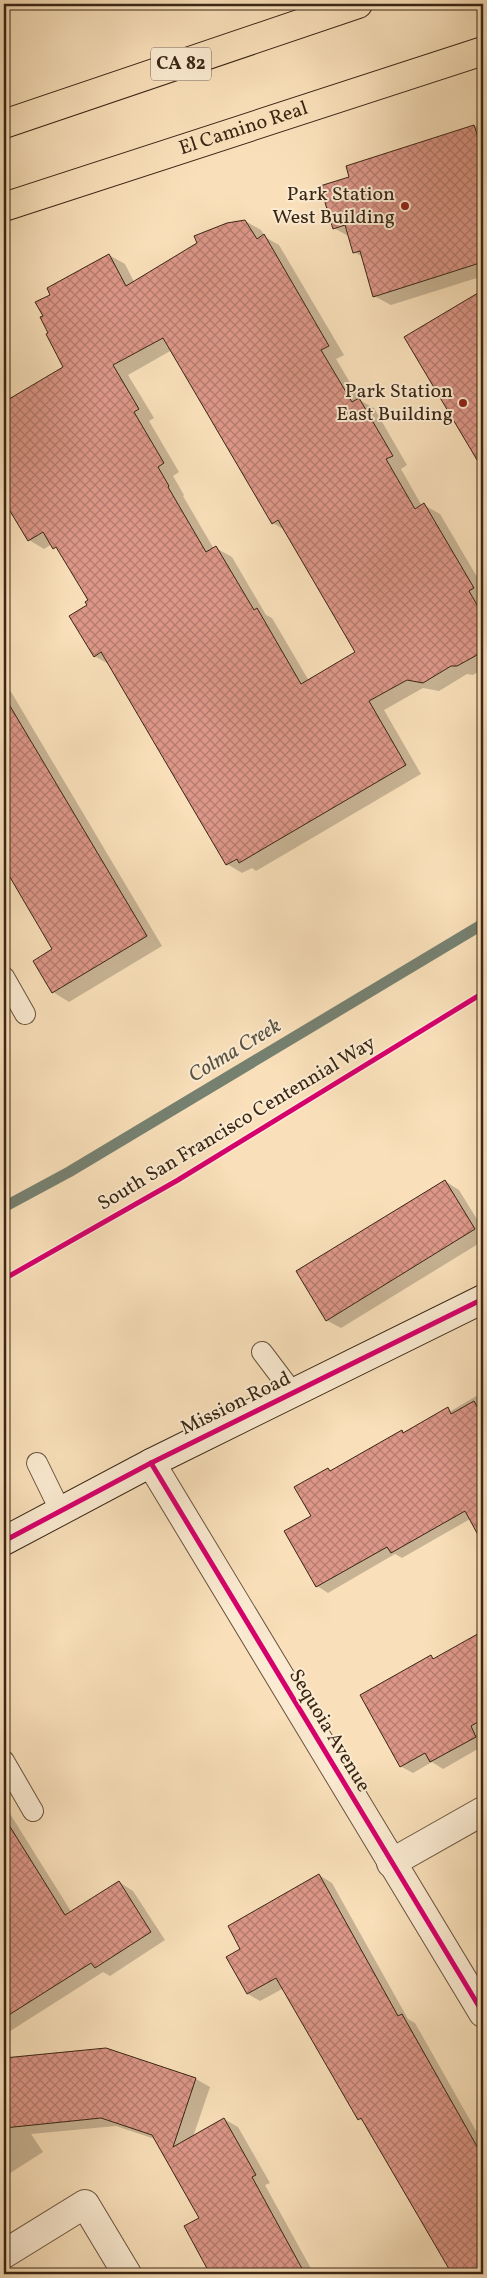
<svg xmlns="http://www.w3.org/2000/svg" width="487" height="2278" font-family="Vollkorn,serif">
<defs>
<pattern id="building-cross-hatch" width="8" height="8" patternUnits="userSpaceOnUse" patternTransform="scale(1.25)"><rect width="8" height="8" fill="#dd9788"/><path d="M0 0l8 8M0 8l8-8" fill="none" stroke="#b47b6e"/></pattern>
</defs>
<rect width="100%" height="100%" fill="#f9e0ba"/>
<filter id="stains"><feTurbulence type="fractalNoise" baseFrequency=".004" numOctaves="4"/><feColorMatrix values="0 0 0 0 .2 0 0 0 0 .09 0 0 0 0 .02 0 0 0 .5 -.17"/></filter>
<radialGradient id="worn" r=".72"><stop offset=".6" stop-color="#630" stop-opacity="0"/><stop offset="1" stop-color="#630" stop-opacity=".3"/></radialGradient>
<g fill="#0003" fill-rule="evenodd">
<path d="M483,124v152l-92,29 -17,-9 -11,-39 -9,-5 -4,-15 -16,-9 16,-50 -3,-12z"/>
<path d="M245,221l16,9 4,7 14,8 65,110 -8,4 25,42 13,7 33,57 -6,4 21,37 2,-1 16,9 43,73v82l-10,6 -6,-1 -28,17 -16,-3 -39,22 37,64 -165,97 -4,-3 -10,5 -15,-9 -118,-200 -15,-8 -5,-56 -28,-48 -9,-8 -8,5 -15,-9 -8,-26 -17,-28v-83l61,-36 -21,-51 8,-21 57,-40 16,9 9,18zM172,350l101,173 13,8 71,122 -48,28 -37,-63 -6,-3 -34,-58 -16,-9 -2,1 -31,-53 1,-1 -11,-19 6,-4 -30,-51 5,-3 -26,-43z"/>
<path d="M483,291v176l-77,-130z"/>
<path d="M4,680l158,266 -93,56 -16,-10 1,-43 -50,-84z"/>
<path d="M445,1181l14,9 24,39v12l-142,87 -15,-8z"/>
<path d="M483,1392v133l-13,-6 -68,39 -7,-4 -67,39 -11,-7 -5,-70 16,-47 4,3 70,-40 3,1 43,-24 3,2z"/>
<path d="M483,1633v113l-40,23 -11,-7 -19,11 -13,-7 31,-109 4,2z"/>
<path d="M4,1808l3,1 65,104 47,-31 14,9 32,49 -55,36 -7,-4 -99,63z"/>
<path d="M319,1875l13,8 76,136 7,4 68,120v131h-38l6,-3 -85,-148 -7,-4 -75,-131 -24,13 -12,-7 -6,-45z"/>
<path d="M105,2049l91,30 14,8 -17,50 31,-18 14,8 32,56 -5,2 49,89h-92l-22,-56 -45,-79 -39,-13 -85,8 12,18 -39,25v-118z"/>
</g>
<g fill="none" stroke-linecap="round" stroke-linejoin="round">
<path stroke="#768171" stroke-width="11" d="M4,1207l65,-35 414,-248"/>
</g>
<g fill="url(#building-cross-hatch)" stroke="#3a2615" fill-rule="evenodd">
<path d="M474,125l4,12 5,-2v127l-110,35 -13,-46 -7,2 -8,-28 -12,4 -13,-43 29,-9 -3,-11z"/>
<path d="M245,220l12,19 7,-5 65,112 -8,4 31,52 7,-4 34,58 -7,3 29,50 9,-6 50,85 -5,3 14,24v26l-6,14 -20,11h-6l-28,17 -16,-3 -38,21 37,64 -167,98 -2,-4 -11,6 -125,-213 -7,5 -25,-41 18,-11 -2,-3 3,-2 -32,-53 -3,2 -10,-17 -15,9 -18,-30h-6v-109l59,-35 -17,-33 2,-1 -8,-16 3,-1 -8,-14 15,-7 -3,-7 62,-34 17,32 71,-43 -3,-7 33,-13zM163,338l109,186 6,-4 77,132 -54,32 -44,-76 -3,2 -38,-64 -10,6 -38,-65 1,-1 -11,-19 6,-4 -30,-51 5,-3 -26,-44z"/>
<path d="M483,290v180l-79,-133z"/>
<path d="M4,696l143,240 -95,57 -19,-32 19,-12 -48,-82z"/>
<path d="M445,1180l30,49 -149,92 -30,-50z"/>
<path d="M474,1401l9,16v127l-18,-33 -74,42 -4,-6 -71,40 -32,-56 27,-15 -17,-29 34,-19 2,3 72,-41 1,3 45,-26 3,7z"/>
<path d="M483,1631v88l-12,7 5,11 -46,25 -5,-9 -25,14 -40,-72 71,-40 2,4z"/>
<path d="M4,1817l61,98 54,-34 32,51 -56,36 -4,-5 -87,55z"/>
<path d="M319,1874l79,142 4,-2 81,143v117h-31l-91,-156 -3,2 -82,-142 -29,16 -21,-37 14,-8 -12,-23z"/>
<path d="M106,2048l90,30 -23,69 51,-29 32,57 -4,2 53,97h-95l-26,-48 15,-8 -47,-83 -51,-17 -97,10v-70z"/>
</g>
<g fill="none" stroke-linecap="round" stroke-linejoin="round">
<g stroke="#6a543e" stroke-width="22">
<g id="service">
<path d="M4,977l21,37"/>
<path d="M262,1352l31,41"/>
<path d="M37,1463l23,47"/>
<path d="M4,1761l29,50"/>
</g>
</g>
<g stroke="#6a543e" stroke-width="30">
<g id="minor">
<path d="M151,1463l332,550"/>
<path d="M391,1863l92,-52"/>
<path d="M4,2254l81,-50 42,70"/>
</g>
</g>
<g stroke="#3a2615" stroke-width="30">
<path id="secondary" d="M4,1541l147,-78 332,-164"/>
</g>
<g stroke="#3a2615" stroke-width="30">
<g id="primary">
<path d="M4,124l354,-120"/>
<path id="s1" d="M4,207l479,-156"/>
</g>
</g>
<use href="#service" stroke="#fbebd2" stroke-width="20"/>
<use href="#minor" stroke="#fbebd2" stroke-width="28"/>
<use href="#secondary" stroke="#fbebd2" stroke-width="28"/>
<use href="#primary" stroke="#f9e0ba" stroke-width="28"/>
<g stroke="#fbebd2" stroke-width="8">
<g id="cycleway">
<path d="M4,1279l174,-99 305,-187"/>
<path d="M151,1463l332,550"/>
<path d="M4,1541l147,-78 332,-164"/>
</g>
</g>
<use href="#cycleway" stroke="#d6006c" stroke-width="5"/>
</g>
<g fill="#8f2418" stroke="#fbebd2" stroke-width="2">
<circle cx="405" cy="206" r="5"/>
<circle cx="463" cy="403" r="5"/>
</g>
<g text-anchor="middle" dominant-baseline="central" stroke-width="4" stroke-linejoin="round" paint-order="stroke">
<rect fill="#fbebd2" stroke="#74614e" stroke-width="1" x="151" y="47.5" width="60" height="33" rx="4"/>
<g font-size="19" font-weight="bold" fill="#3a2615">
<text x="181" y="64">CA 82</text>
</g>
<g font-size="20" fill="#3a2615" stroke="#fbebd2">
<text stroke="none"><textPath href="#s1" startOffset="252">El Camino Real</textPath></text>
<text transform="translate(237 1124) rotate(-31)">South San Francisco Centennial Way</text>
<text transform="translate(236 1404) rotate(-26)">Mission Road</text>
<text transform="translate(329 1731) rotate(59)">Sequoia Avenue</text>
</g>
<g font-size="20" fill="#3a2615" stroke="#fbebd2" text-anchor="end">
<text x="395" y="195">Park Station<tspan x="395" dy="23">West Building</tspan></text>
<text x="453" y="392">Park Station<tspan x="453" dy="23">East Building</tspan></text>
</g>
<g font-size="21" font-style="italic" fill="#585343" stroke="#fbebd2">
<text transform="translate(235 1051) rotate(-31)">Colma Creek</text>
</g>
</g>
<rect width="487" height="2278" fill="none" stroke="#f9e0ba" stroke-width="20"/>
<rect x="5" y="5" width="477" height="2268" fill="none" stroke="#3a2615" stroke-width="2.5"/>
<rect x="10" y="10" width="467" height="2258" fill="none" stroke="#3a2615"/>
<rect width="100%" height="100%" filter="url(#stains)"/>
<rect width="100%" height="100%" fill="url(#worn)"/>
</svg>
